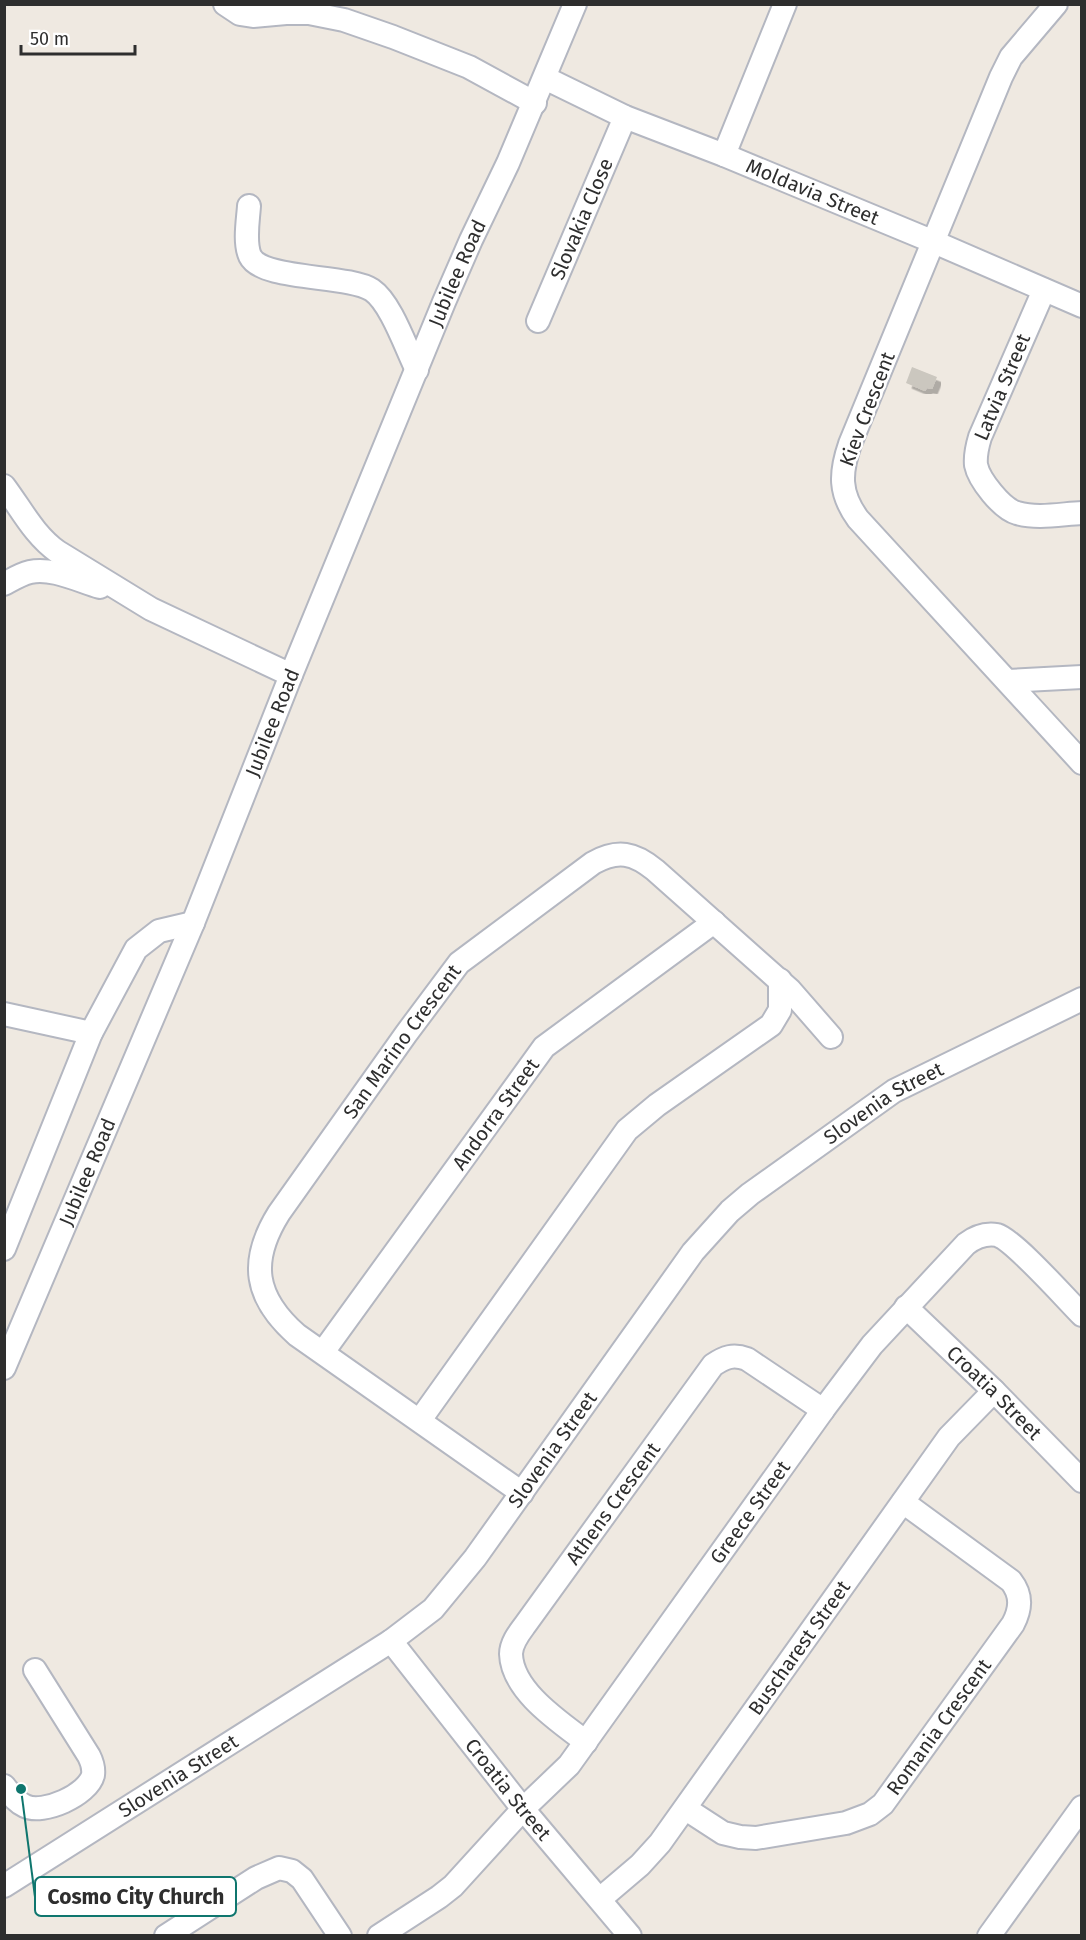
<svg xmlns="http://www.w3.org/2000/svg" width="1086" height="1940" font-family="'Fira Sans',sans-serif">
<defs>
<filter id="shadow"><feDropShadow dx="5.5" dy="5.5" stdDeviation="0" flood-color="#0004"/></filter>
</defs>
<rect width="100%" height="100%" fill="#efe9e1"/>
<path fill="#cbc7bf" filter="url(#shadow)" d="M912,367l25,10 -5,12 -5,-1 -2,3 -19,-8z"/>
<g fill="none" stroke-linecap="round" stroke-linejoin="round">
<g stroke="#b4b7c1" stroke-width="26">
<g id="minor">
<path d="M225,4l15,10 13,2 33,-3h23l35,7 49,17 76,30 66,36"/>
<path d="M1056,4l-45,53 -10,20 -151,367c-10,29 -11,49 8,75l224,244"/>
<path id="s1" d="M545,78l80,39 99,38 210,87 148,64"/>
<path d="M724,155l61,-151"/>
<path d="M249,206c-1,15 -5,36 1,50 12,25 97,18 122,34 19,13 34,58 45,80"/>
<path d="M1044,290l-64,147c-3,10 -5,18 -4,28 3,15 26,44 41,48 20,6 44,1 65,0"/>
<path id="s2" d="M538,321l87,-204"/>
<path d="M4,486c18,24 30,49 54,66l93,57 140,66"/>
<path d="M4,584c9,-5 17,-10 26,-12 22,-5 49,9 70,15"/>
<path d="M1008,681l74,-4"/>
<path d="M4,1014l87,19"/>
<path d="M4,1249l87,-216 45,-84 23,-18 34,-8"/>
<path id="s3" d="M906,1307l88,84 88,90"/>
<path id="s4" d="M323,1352l221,-305 170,-125"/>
<path id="s5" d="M4,1368l189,-445 98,-248 153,-373 27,-62 37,-77 67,-159"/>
<path d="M420,1420l207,-290 30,-25 114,-80 9,-15v-30"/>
<path id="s6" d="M522,1493l-225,-158c-43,-38 -48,-74 -18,-122l127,-179 53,-71 134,-100c25,-14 41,-10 62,7l135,120 41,47"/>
<path id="s7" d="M391,1641l132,168 107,127"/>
<path id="s8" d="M586,1742c-26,-20 -74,-51 -75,-88 0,-11 8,-21 14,-29l188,-260c12,-8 20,-11 34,-6l76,51"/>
<path d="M4,1786c6,7 12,16 21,20 18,9 63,-11 68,-31 1,-7 -1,-13 -4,-19l-54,-86"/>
<path id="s9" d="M686,1809l37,24 17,4 16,1 90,-15 24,-9 13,-10 130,-180c8,-15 9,-29 -2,-43l-108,-79"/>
<path id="s10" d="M4,1886l387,-245 42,-32 42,-51 218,-306 37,-41 20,-17 144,-103 188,-92"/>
<path id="s11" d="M600,1899l40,-34 20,-22 289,-406 45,-46"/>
<path d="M166,1936l90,-58 23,-10 13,3 10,8 38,57"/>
<path id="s12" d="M379,1936l60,-39 14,-11 70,-77 46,-44 254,-355 49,-65 94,-101c9,-7 19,-11 31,-9 17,5 69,64 85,80"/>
<path d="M989,1936l93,-129"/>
</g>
</g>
<use href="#minor" stroke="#fff" stroke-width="22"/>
</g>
<g text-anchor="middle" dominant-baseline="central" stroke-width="5" stroke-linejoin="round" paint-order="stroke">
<g font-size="20" fill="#2e2e2e" stroke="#fff">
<text stroke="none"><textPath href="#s1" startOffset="291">Moldavia Street</textPath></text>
<text stroke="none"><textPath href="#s2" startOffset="111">Slovakia Close</textPath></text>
<text stroke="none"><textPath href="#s5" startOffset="1185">Jubilee Road</textPath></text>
<text transform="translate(1002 387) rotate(-67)">Latvia Street</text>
<text transform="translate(867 409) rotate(-69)">Kiev Crescent</text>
<text stroke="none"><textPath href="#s5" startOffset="699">Jubilee Road</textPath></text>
<text stroke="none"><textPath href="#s6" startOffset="624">San Marino Crescent</textPath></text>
<text stroke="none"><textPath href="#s10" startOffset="1196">Slovenia Street</textPath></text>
<text stroke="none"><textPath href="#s4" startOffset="294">Andorra Street</textPath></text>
<text stroke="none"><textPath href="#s5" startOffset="213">Jubilee Road</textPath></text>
<text stroke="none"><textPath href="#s3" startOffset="123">Croatia Street</textPath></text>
<text stroke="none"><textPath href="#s10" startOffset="710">Slovenia Street</textPath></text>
<text stroke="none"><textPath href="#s8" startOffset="302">Athens Crescent</textPath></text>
<text stroke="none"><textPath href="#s12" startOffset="568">Greece Street</textPath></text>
<text stroke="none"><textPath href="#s11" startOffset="322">Buscharest Street</textPath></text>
<text stroke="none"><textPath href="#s9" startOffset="306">Romania Crescent</textPath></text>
<text stroke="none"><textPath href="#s10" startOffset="206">Slovenia Street</textPath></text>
<text stroke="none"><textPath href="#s7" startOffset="189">Croatia Street</textPath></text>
</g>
</g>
<path fill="none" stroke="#0f766e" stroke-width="2" d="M21 1789L35 1897"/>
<circle fill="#0f766e" stroke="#fff" stroke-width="2" cx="21" cy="1789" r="6"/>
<rect fill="#fff" stroke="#0f766e" stroke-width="2" x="35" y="1877" width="201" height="39" rx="6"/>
<g font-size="21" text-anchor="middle" font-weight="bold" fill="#2e2e2e">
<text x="136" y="1904">Cosmo City Church</text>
</g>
<rect width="1086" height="1940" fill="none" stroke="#2e2e2e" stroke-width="12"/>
<path d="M21 45v9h114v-9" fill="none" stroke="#2e2e2e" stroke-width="3"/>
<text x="30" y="45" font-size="18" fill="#2e2e2e" stroke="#ffffff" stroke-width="4.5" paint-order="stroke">50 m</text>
</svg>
